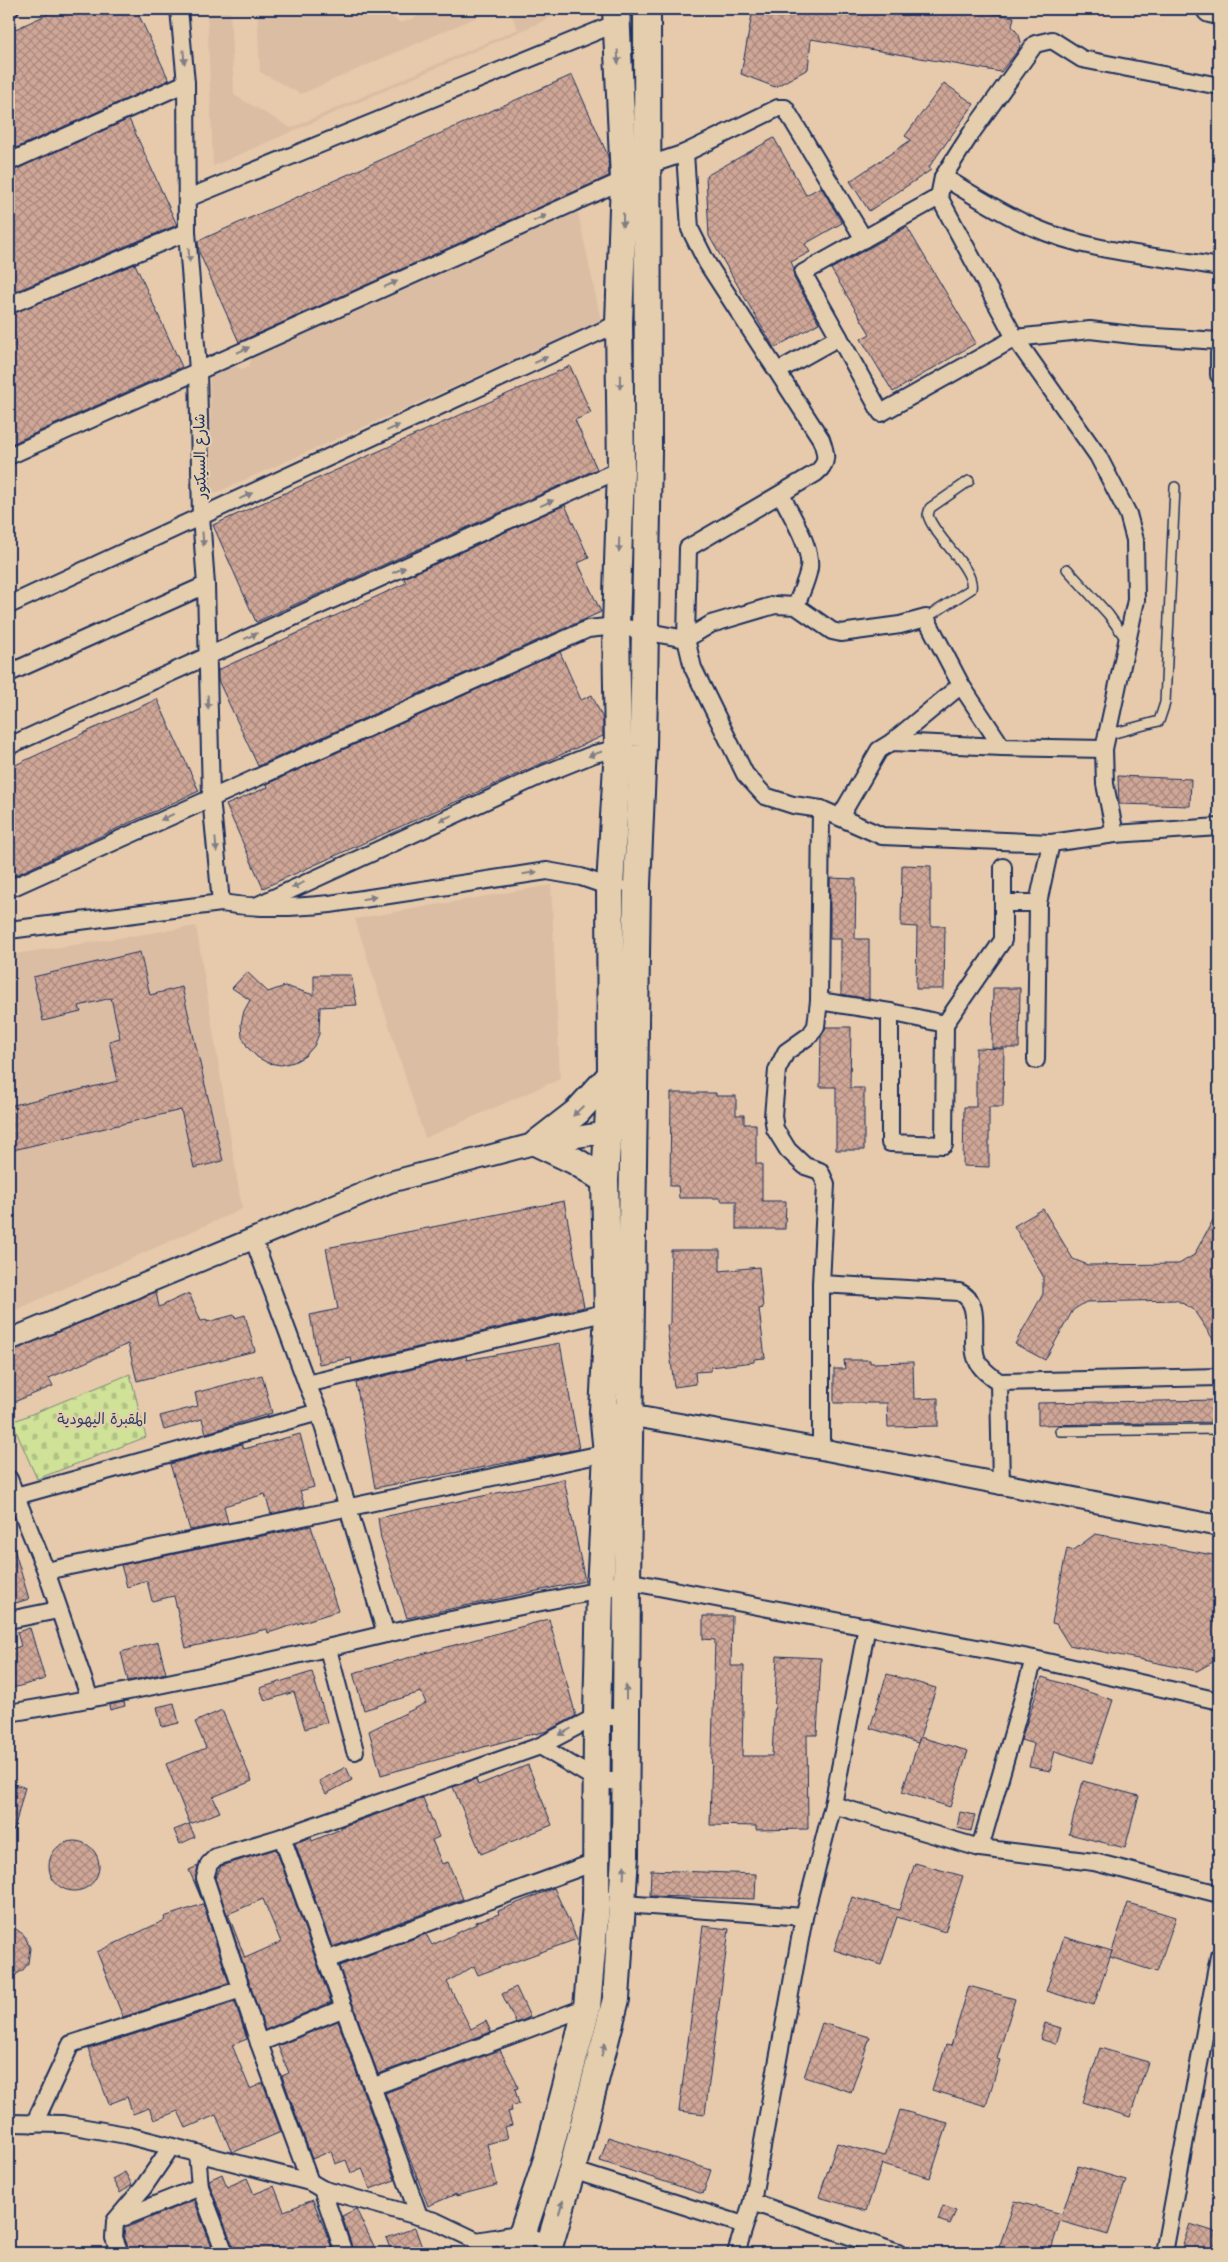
<svg xmlns="http://www.w3.org/2000/svg" width="1228" height="2262" font-family="'Shantell Sans','Playpen Sans Arabic',sans-serif">
<defs>
<pattern id="cemetery-stones" width="16" height="16" patternUnits="userSpaceOnUse" patternTransform="scale(1.25)"><rect width="16" height="16" fill="#cfe297"/><path d="M2 7V4a2 2 0 0 1 4 0v3zM10 15v-3a2 2 0 0 1 4 0v3z" fill="#b1c285"/></pattern>
<pattern id="building-cross-hatch" width="8" height="8" patternUnits="userSpaceOnUse" patternTransform="scale(1.25)"><rect width="8" height="8" fill="#d0a797"/><path d="M0 0l8 8M0 8l8-8" fill="none" stroke="#a8887e"/></pattern>
</defs>
<rect width="100%" height="100%" fill="#e6caab"/>
<filter id="ink" filterUnits="userSpaceOnUse"><feTurbulence type="fractalNoise" baseFrequency=".02" numOctaves="2"/><feDisplacementMap in="SourceGraphic" scale="10" xChannelSelector="R" yChannelSelector="G"/><feConvolveMatrix kernelMatrix="1 2 1 2 8 2 1 2 1" color-interpolation-filters="sRGB"/></filter>
<g filter="url(#ink)">
<g fill="#dbbda4">
<path d="M207,9h23l4,86 57,33 227,-99 -9,-20h46l2,6 -344,151z"/>
<path d="M257,9h123l21,14 35,-14h59l-194,85 -41,-22z"/>
<path d="M577,208l24,113 -390,174 -1,-120 20,-11 12,5 7,-3 4,-12z"/>
<path d="M551,885l9,194 -135,59 -70,-219z"/>
<path d="M196,926l46,283 -233,104v-358z"/>
</g>
<path fill="url(#cemetery-stones)" stroke="#75887a" d="M130,1374l16,63 -109,42 -25,-57z"/>
<g fill="url(#building-cross-hatch)" stroke="#1b2f5e" fill-rule="evenodd">
<path d="M59,9h77l33,71 -160,71v-119z"/>
<path d="M753,9h214l47,8 -2,9 7,9 2,7 -2,7 -18,23 -190,-33 -3,30 -33,18 -34,-13z"/>
<path d="M572,75l36,81 1,20 -370,166 -40,-90 -1,-11z"/>
<path d="M944,83l30,21 -45,63 2,3 -62,41 -19,-30 61,-41 -6,-4z"/>
<path d="M129,119l48,106 -168,69v-122z"/>
<path d="M774,138l32,57 15,-8 21,36 -37,21 5,8 -19,10 3,6v10l25,45 -45,25 -65,-112 -3,-60z"/>
<path d="M907,227l69,116 -83,49 -32,-53 9,-5 -39,-65z"/>
<path d="M135,264l47,103 -173,78v-130z"/>
<path d="M570,366l21,47 -16,7 22,49 -341,153 -43,-97z"/>
<path d="M565,505l24,53 -11,5 23,49 -343,154 -40,-86v-10l188,-87 -2,-5z"/>
<path d="M560,652l21,48 11,-5 11,24v17l-340,152 -37,-83 42,-18 -1,-3z"/>
<path d="M157,699l42,92 -190,87v-110z"/>
<path d="M1118,776l73,3 -1,27 -71,-2z"/>
<path d="M902,865l29,1v60h14l-1,63h-28l1,-62 -16,-1z"/>
<path d="M830,878l26,1 -1,60h14v60l-28,-5v-55h-11z"/>
<path d="M140,952l10,43 32,-8 41,174 -29,7 -13,-58 -172,41v-45l109,-25 -9,-40 11,-3 -9,-40 -32,8 2,6 -38,9 -10,-44z"/>
<path d="M247,972l21,20 17,-6 29,9v-20h37l6,30 -37,2 -1,27 -5,12 -9,10 -11,6 -13,3 -13,-2 -11,-6 -9,-9 -6,-11 -1,-13 3,-13 6,-11 -18,-12z"/>
<path d="M993,988h27l-1,60h-27z"/>
<path d="M826,1027h25l-1,61h14v62h-28v-63h-16l1,-50z"/>
<path d="M976,1048l28,1 -1,58h-14v60l-26,-1 1,-59h12z"/>
<path d="M671,1093h45v3h20v19h8v9h12v40h6v37h24l-1,28h-49v-28h-15v-3h-42l-1,-12h-8z"/>
<path d="M564,1201l20,106 -232,56 -1,-5 -32,6 -9,-49 28,-6 -12,-61z"/>
<path d="M1043,1209l30,50 15,6 91,-1 15,-9 25,-46v139l-26,-39 -17,-9 -90,2 -13,8 -28,50 -30,-16 28,-50v-18l-29,-50z"/>
<path d="M671,1250h49v21l39,-4 4,41 -4,1 6,49 -11,1v3l-43,5v4l-16,1 1,12 -22,3 -7,-62 3,-1z"/>
<path d="M156,1292l3,15 30,-14 12,28 6,-1v2l27,-7 1,3 10,-3 10,36 -118,30 -9,-37 -79,34 4,8 -44,18v-52z"/>
<path d="M560,1343l19,106 -204,39 -19,-105 110,-27 1,4z"/>
<path d="M844,1360h26v3l43,-1 1,37 24,-1v28l-50,1 -1,-24h-53v-34h11z"/>
<path d="M262,1375l10,38 -66,20 -4,-14 -38,11 -4,-14 38,-10 -3,-13z"/>
<path d="M1219,1400v22l-181,3v-22z"/>
<path d="M300,1434l14,53 -14,4 5,15 -34,8 -6,-20 -41,12 4,17 -38,7 -20,-66 72,-20 2,5z"/>
<path d="M564,1479l21,102 -178,37 -26,-79 -3,-21z"/>
<path d="M311,1526l27,85 -70,22 -1,-4 -81,19 -12,-52 -22,5 -5,-20 -20,6 -6,-22z"/>
<path d="M1095,1534l124,22 -1,103 -21,12 -128,-26 -13,-21 -4,-1 15,-75 7,2z"/>
<path d="M12,1542l17,57 -20,6v-62z"/>
<path d="M703,1616h29l-1,50h13l-2,90h30l5,-100 44,2 -4,77h-10l1,94 -52,1v-4l-46,-1 5,-185 -12,-1z"/>
<path d="M549,1619l27,97 -29,15 -11,3 -1,-1 -154,42 -12,-44 57,-28 -5,-11 -57,18 -11,-37z"/>
<path d="M30,1628l15,51 -36,10v-39l12,-4 -4,-14z"/>
<path d="M158,1642l8,31 -38,8 -7,-29z"/>
<path d="M312,1672l15,50 -22,7 -11,-37 -29,9 -5,-13z"/>
<path d="M887,1674l49,14 -18,55 -48,-15z"/>
<path d="M1042,1677l71,23 -21,63 -37,-12 -5,20 -21,-4 5,-23 -13,-4z"/>
<path d="M124,1702l1,4 -15,4 -1,-5z"/>
<path d="M174,1703l5,20 -17,4 -5,-20z"/>
<path d="M222,1710l30,71 -39,16 7,15 -30,12 -24,-60 40,-16 -11,-26z"/>
<path d="M920,1737l48,14 -18,56 -48,-15z"/>
<path d="M528,1765l24,60 -71,29 -28,-67 23,-8 2,6z"/>
<path d="M346,1767l6,13 -26,14 -7,-13z"/>
<path d="M1083,1781l56,15 -14,52 -56,-14z"/>
<path d="M9,1783l16,4 -11,43h-5z"/>
<path d="M423,1798l16,39 -7,3 10,24 6,-2 15,37 -131,48 -37,-104 16,-6 1,4 29,-12v-2z"/>
<path d="M960,1812l15,3 -4,16 -14,-3z"/>
<path d="M189,1824l6,13 -15,7 -6,-14z"/>
<circle cx="74" cy="1866" r="25"/>
<path d="M276,1849l55,153 -66,28 -50,-152 6,-12zM263,1899l18,43 -36,16 -17,-44z"/>
<path d="M915,1863l48,13 -18,56 -48,-15 -16,48 -47,-15 18,-53 47,13z"/>
<path d="M198,1866l-3,15 6,17 -12,-28z"/>
<path d="M651,1870l105,4 -1,25 -105,-3z"/>
<path d="M554,1888l23,51 -99,36 -4,-9 -27,16 24,47 15,-8 5,11 -113,42 -39,-108 87,-32 6,11 44,-21 -1,-2 24,-8 -1,-3z"/>
<path d="M1128,1903l48,14 -19,55 -47,-15z"/>
<path d="M203,1904l26,79 -106,34 -26,-65 68,-32 -1,-3z"/>
<path d="M9,1924l15,11 6,13 -2,15 -5,7 -14,9z"/>
<path d="M703,1926l26,3 -24,185 -26,-3z"/>
<path d="M1064,1937l48,14 -18,54 -48,-14z"/>
<path d="M969,1986l46,13 -18,60 3,1 -14,46 -54,-16 14,-45 5,1z"/>
<path d="M516,1987l14,30 -14,6 -14,-29z"/>
<path d="M235,2002l12,37 -15,6 18,44 13,-6 18,49 -47,20 -3,-1 -15,-36 -30,13 -8,-17 -24,9 -5,-12 -16,6 -6,-17 -18,7 -21,-55z"/>
<path d="M338,2021l57,159 -25,9 -8,-21 -11,5 -5,-13 -11,4 -4,-13 -19,8 -30,-83 7,-3 -11,-27z"/>
<path d="M822,2023l48,14 -19,55 -47,-15z"/>
<path d="M1045,2023l16,5 -5,16 -16,-5z"/>
<path d="M1100,2048l48,14 -18,55 -48,-15z"/>
<path d="M500,2050l16,31 2,7 -3,1 4,15 -8,2 1,5 -4,1 4,13 -7,2 3,11 -21,6 10,41 -41,11v-2l-28,12 -43,-113z"/>
<path d="M900,2110l48,13 -18,55 -48,-14 -16,47 -47,-14 18,-54 48,13z"/>
<path d="M608,2137l103,33 -8,24 -103,-33z"/>
<path d="M1078,2166l48,14 -18,55 -48,-14 -10,32h-53l18,-52 47,13z"/>
<path d="M125,2172l7,13 -12,8 -8,-14z"/>
<path d="M222,2174l5,13 20,-9 7,16 20,-8 10,25 29,-11 21,53h-99l-25,-68 -1,-5z"/>
<path d="M194,2200l20,53h-84l-6,-17 1,-8z"/>
<path d="M943,2206l13,5 -6,13 -12,-4z"/>
<path d="M356,2209l18,37 -14,7h-6l-12,-37z"/>
<path d="M1190,2224l29,9v20h-39z"/>
<path d="M415,2228l9,25h-32l-6,-15z"/>
</g>
<g fill="none" stroke-linecap="round" stroke-linejoin="round">
<g stroke="#1b2f5e" stroke-width="12">
<g id="service">
<path d="M1067,569l41,45 20,28"/>
<path d="M926,618l45,-29c5,-20 -38,-53 -43,-74l2,-7 39,-27"/>
<path d="M1107,735l52,-14 6,-18 10,-216"/>
<path d="M1060,1431l159,-2"/>
</g>
</g>
<g stroke="#1b2f5e" stroke-width="20">
<g id="minor">
<path d="M9,9h1"/>
<path d="M179,9l7,74 1,149 11,138 3,146 5,69 5,212 10,106"/>
<path d="M685,153l5,76 17,34 114,176c5,14 8,24 -5,34l-128,75 -2,91 7,29 52,106 20,22 28,9 28,4 61,27 169,7 64,-9 104,-7"/>
<path d="M9,162l177,-79"/>
<path d="M649,165l36,-12 93,-45h7l79,131"/>
<path d="M943,177c29,17 59,37 90,50 58,26 124,28 186,40"/>
<path d="M188,198l429,-175"/>
<path d="M9,305l178,-73"/>
<path d="M839,337l-36,-64 136,-76"/>
<path d="M1219,353v22"/>
<path d="M778,371l61,-34 42,76 134,-75 75,-8 51,6 78,5"/>
<path d="M9,456l615,-276"/>
<path d="M781,494c9,20 31,53 28,74 -2,13 -9,26 -13,38"/>
<path d="M9,605l610,-282"/>
<path d="M9,673l197,-88"/>
<path d="M892,742l69,-57"/>
<path d="M9,746l612,-277"/>
<path d="M821,809l-2,192 -3,25 -6,9 -24,17 -9,18 -4,46 2,13 13,21 17,16 15,5 6,13 -5,100v165"/>
<path d="M840,817l39,-67 13,-8 110,5 102,2"/>
<path d="M1115,834l-10,-50 -1,-35 32,-149 -1,-60 -7,-26 -30,-58 -83,-118 -76,-141 4,-20 29,-45 63,-88 17,-4 30,19 137,27"/>
<path d="M1003,867v36h35"/>
<path d="M9,889l579,-260 28,-3 70,13 25,-15 64,-19 21,1 36,25 9,2 59,-8 26,-7 35,67 41,62"/>
<path d="M258,905l286,-131 50,-20 31,-7"/>
<path d="M9,930l212,-27c37,6 72,5 109,1l217,-33 34,6 29,10 7,-1"/>
<path d="M819,1001l71,11"/>
<path d="M945,1024l-55,-12v131l54,2 1,-121 58,-84v-37"/>
<path d="M1036,1060l2,-157 13,-60"/>
<path d="M253,1238l54,146 12,28 67,222"/>
<path d="M821,1284l138,8c26,11 9,48 18,68 4,10 14,16 22,22"/>
<path d="M307,1384l301,-72"/>
<path d="M9,1479l37,92 44,128"/>
<path d="M1001,1486l-2,-104 220,-5"/>
<path d="M16,1496l303,-84"/>
<path d="M46,1571l561,-118"/>
<path d="M9,1620l49,-10"/>
<path d="M328,1649l27,102"/>
<path d="M9,1713c126,-21 252,-49 377,-79 71,-16 143,-29 214,-44l27,-9 407,78 185,42"/>
<path d="M540,1746l57,34 28,2"/>
<path d="M833,1805l147,43 114,14 125,32"/>
<path d="M282,1837l137,379"/>
<path d="M980,1848l54,-189"/>
<path d="M623,1904l181,13"/>
<path d="M326,1960l272,-99"/>
<path d="M259,2043l85,-35"/>
<path d="M372,2087l215,-80"/>
<path d="M9,2123l54,1 63,11 184,47 12,7 113,32 42,20"/>
<path d="M34,2124l37,-80 171,-55"/>
<path d="M197,2153l3,34 25,66"/>
<path d="M572,2170l172,55"/>
<path d="M310,2182l-51,-139 -54,-165 4,-14 7,-7 66,-20 258,-91 57,-30 29,2"/>
<path d="M322,2189l22,64"/>
<path d="M752,2202l146,51"/>
<path d="M117,2220l83,-33"/>
<path d="M120,2253l-6,-15 1,-17 28,-33 28,-41"/>
<path d="M486,2253l-9,-12 46,-8 27,12"/>
<path d="M736,2253l16,-51 52,-285 29,-112 34,-179"/>
<path d="M1164,2253l55,-297"/>
</g>
</g>
<g stroke="#1b2f5e" stroke-width="24">
<g id="tertiary">
<path d="M9,1340l381,-158 147,-39 85,-13"/>
<path d="M617,1413l204,36 398,77"/>
</g>
</g>
<g stroke="#1b2f5e" stroke-width="30">
<g id="primary">
<path d="M1210,9l9,2"/>
<path d="M605,1180l-30,-19 -38,-18 40,-31 34,-37"/>
<path d="M516,2253l31,-94 40,-152 9,-102 1,-189 3,-126 7,-137 -4,-41 5,-100 -3,-132 6,-105 -1,-188 8,-140 -2,-121 5,-157 -2,-146 5,-143 -8,-171"/>
<path d="M547,2253l25,-83 44,-171 9,-143 2,-275 10,-696 6,-139 5,-295 -1,-442"/>
</g>
</g>
<use href="#service" stroke="#e4ceae" stroke-width="9"/>
<use href="#minor" stroke="#e4ceae" stroke-width="16"/>
<use href="#tertiary" stroke="#e4ceae" stroke-width="20"/>
<use href="#primary" stroke="#e4ceae" stroke-width="26"/>
</g>
<defs><path id="oneway-solid" d="M-6-.8H1V-3.2L6.5 0L1 3.2V.8H-6Z" transform="scale(1.25)"/></defs>
<g fill="#807e86">
<use href="#oneway-solid" transform="translate(184 57) rotate(85)"/>
<use href="#oneway-solid" transform="translate(618 57) rotate(87)"/>
<use href="#oneway-solid" transform="translate(540 218) rotate(-24)"/>
<use href="#oneway-solid" transform="translate(623 220) rotate(92)"/>
<use href="#oneway-solid" transform="translate(189 255) rotate(85)"/>
<use href="#oneway-solid" transform="translate(391 284) rotate(-24)"/>
<use href="#oneway-solid" transform="translate(243 350) rotate(-24)"/>
<use href="#oneway-solid" transform="translate(541 360) rotate(-25)"/>
<use href="#oneway-solid" transform="translate(620 382) rotate(89)"/>
<use href="#oneway-solid" transform="translate(393 428) rotate(-25)"/>
<use href="#oneway-solid" transform="translate(246 496) rotate(-25)"/>
<use href="#oneway-solid" transform="translate(547 503) rotate(-24)"/>
<use href="#oneway-solid" transform="translate(203 539) rotate(86)"/>
<use href="#oneway-solid" transform="translate(619 545) rotate(92)"/>
<use href="#oneway-solid" transform="translate(399 570) rotate(-24)"/>
<use href="#oneway-solid" transform="translate(251 636) rotate(-24)"/>
<use href="#oneway-solid" transform="translate(208 702) rotate(88)"/>
<use href="#oneway-solid" transform="translate(595 754) rotate(161)"/>
<use href="#oneway-solid" transform="translate(167 817) rotate(155)"/>
<use href="#oneway-solid" transform="translate(446 818) rotate(156)"/>
<use href="#oneway-solid" transform="translate(216 845) rotate(85)"/>
<use href="#oneway-solid" transform="translate(530 873) rotate(-9)"/>
<use href="#oneway-solid" transform="translate(298 885) rotate(155)"/>
<use href="#oneway-solid" transform="translate(369 898) rotate(-9)"/>
<use href="#oneway-solid" transform="translate(578 1111) rotate(136)"/>
<use href="#oneway-solid" transform="translate(626 1692) rotate(-90)"/>
<use href="#oneway-solid" transform="translate(565 1732) rotate(150)"/>
<use href="#oneway-solid" transform="translate(624 1872) rotate(-87)"/>
<use href="#oneway-solid" transform="translate(603 2050) rotate(-76)"/>
<use href="#oneway-solid" transform="translate(561 2207) rotate(-73)"/>
</g>
</g>
<g text-anchor="middle" dominant-baseline="central" stroke-width="4.5" stroke-linejoin="round" paint-order="stroke">
<g font-size="15" fill="#1b2f5e" stroke="#e4ceae">
<text transform="translate(200 456) rotate(-91)">شارع السيكتور</text>
</g>
<g font-size="15" fill="#2d4164" stroke="#e4ceae">
<text x="102" y="1419">المقبرة اليهودية</text>
</g>
</g>
<rect width="1228" height="2262" fill="none" stroke="#e4ceae" stroke-width="30"/>
<rect x="15" y="15" width="1198" height="2232" fill="none" stroke="#1b2f5e" stroke-width="2" filter="url(#ink)"/>
</svg>
